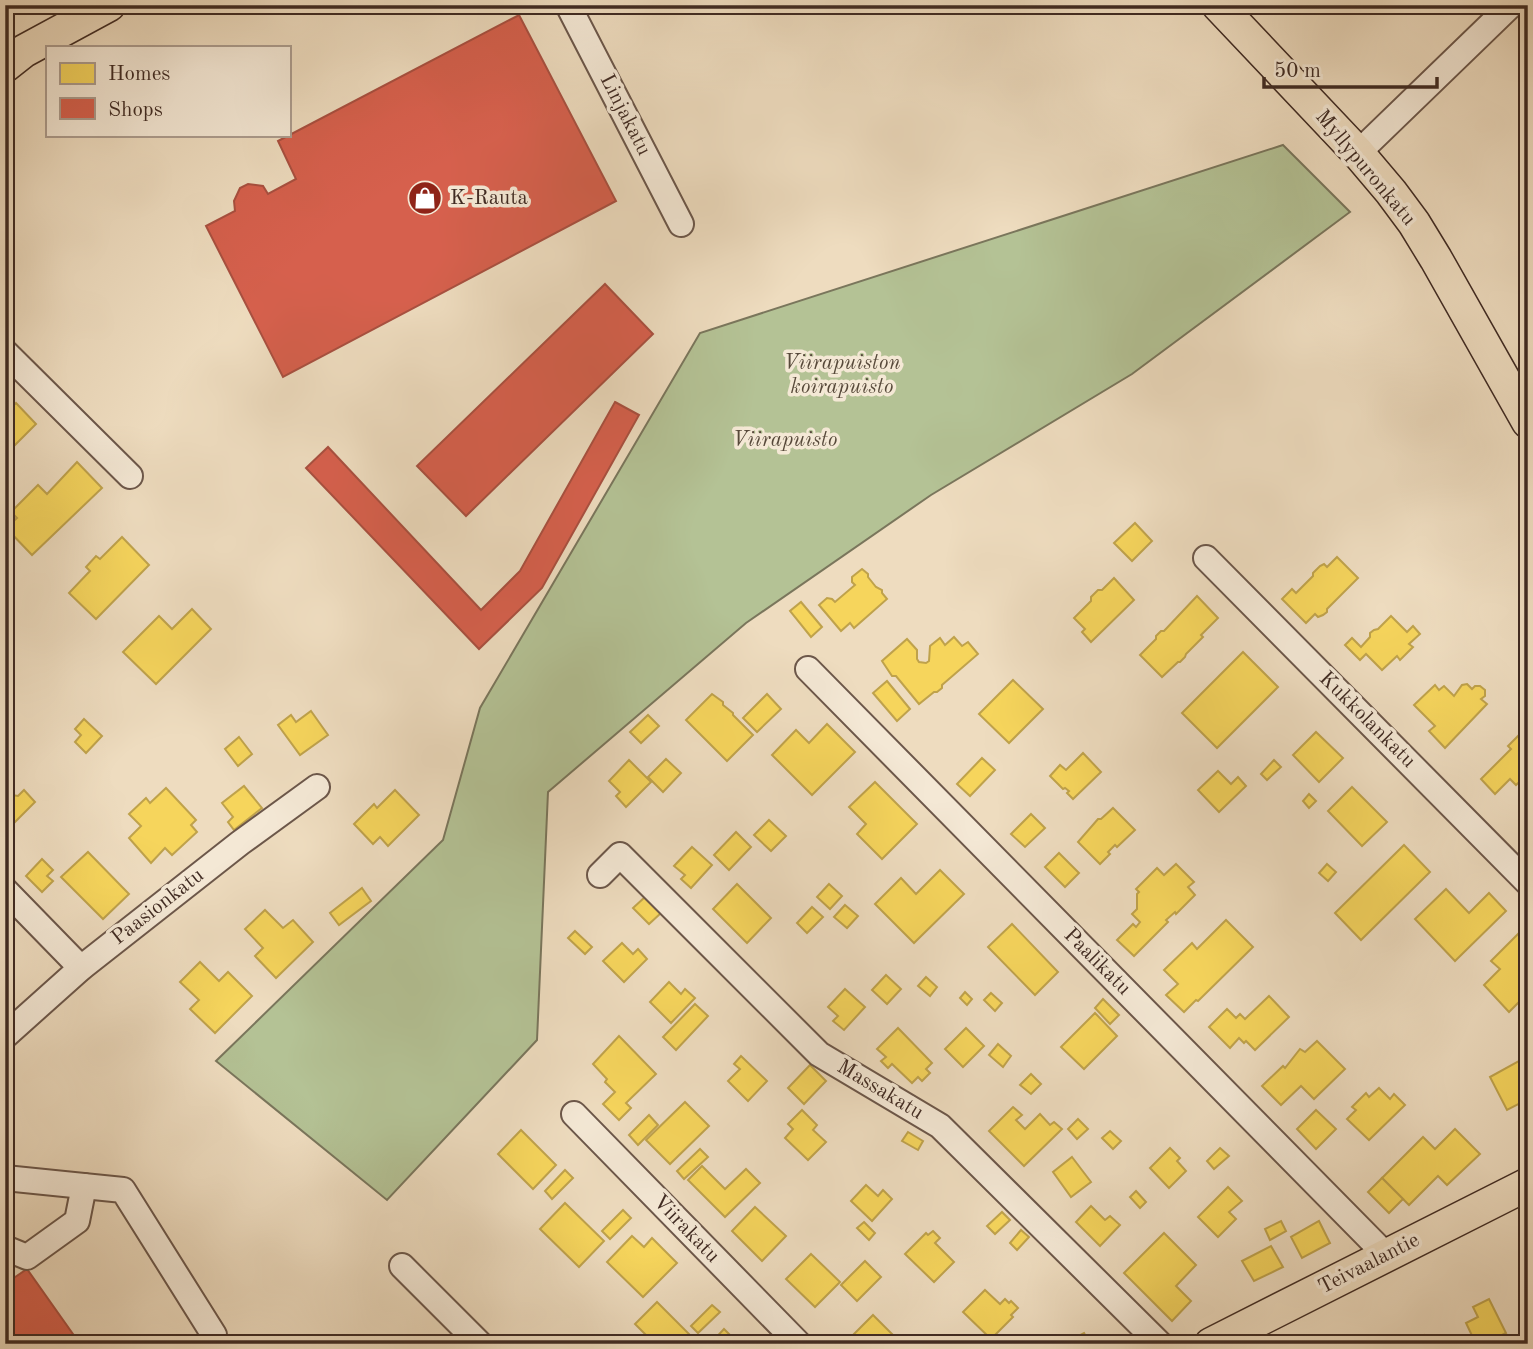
<svg xmlns="http://www.w3.org/2000/svg" width="1533" height="1349" font-family="'Old Standard TT',serif">
<rect width="100%" height="100%" fill="#eedcbf"/>
<filter id="stains"><feTurbulence type="fractalNoise" baseFrequency=".00286" numOctaves="4"/><feColorMatrix values="0 0 0 0 .2 0 0 0 0 .09 0 0 0 0 .02 0 0 0 .5 -.17"/></filter>
<radialGradient id="worn" r=".72"><stop offset=".6" stop-color="#630" stop-opacity="0"/><stop offset="1" stop-color="#630" stop-opacity=".3"/></radialGradient>
<path fill="#b4c295" stroke="#7a765c" stroke-width="2" d="M1283,145l67,67 -218,162 -201,121 -185,128 -198,169 -11,248 -150,160 -171,-139 227,-221 37,-132 220,-375z"/>
<g fill="#f6d55c" stroke="#bfa24b" stroke-width="2">
<path d="M16,403l20,21 -24,24 -7,-7v-27z"/>
<path d="M77,462l25,26 -70,67 -26,-27 11,-10 -6,-6 27,-27 9,9z"/>
<path d="M1135,523l17,18 -20,20 -18,-18z"/>
<path d="M122,537l27,28 -53,54 -27,-26 21,-22 -4,-4 10,-11 4,3z"/>
<path d="M1337,557l21,21 -31,31v3l-4,3 -5,2 -3,-3 -9,9 -24,-24 10,-10 4,4 17,-17v-3l7,-7 4,-2 3,3z"/>
<path d="M862,569l6,5v3l8,10 6,3v3l5,6 -33,29 -4,-5 -9,8 -22,-26 8,-7 5,1 3,3 20,-17 -3,-3v-5z"/>
<path d="M1114,578l20,22 -43,42 -9,-10 3,-3 -11,-11 17,-17v-4l7,-7h4z"/>
<path d="M1197,596l21,22 -17,17 2,2 -17,17 -1,3 -5,5h-2l-16,15 -22,-22 16,-16v-3l5,-5h3z"/>
<path d="M801,602l21,25 -11,10 -21,-26z"/>
<path d="M192,609l19,20 -55,55 -33,-32 36,-36 13,13z"/>
<path d="M1391,616l16,16 6,-6 7,8 -11,10 4,3 -13,13 -3,-4 -15,14 -16,-16 -6,6 -15,-15 7,-7 9,9 9,-10v-4l4,-3 4,-1z"/>
<path d="M954,637l8,9 6,-4 10,12 -36,31v3l-5,4h-3l-15,12 -23,-28h-4l-10,-15 25,-22 10,11v9l2,3 7,1 3,-2 1,-15 10,-8 5,7z"/>
<path d="M1243,652l35,35 -61,61 -35,-35z"/>
<path d="M1013,680l30,29 -34,34 -30,-29z"/>
<path d="M887,681l23,28 -13,12 -24,-28z"/>
<path d="M1467,684l5,5 3,-3h5l5,4v6l-4,3 6,5 -42,44 -16,-17 6,-5 -21,-21 21,-20 4,5 5,-4 10,10 8,-11z"/>
<path d="M712,694l11,8v3l10,8v2l20,20 -26,26 -41,-41z"/>
<path d="M767,694l14,15 -24,23 -14,-14z"/>
<path d="M311,711l17,24 -28,20 -22,-30 13,-10 5,7z"/>
<path d="M648,715l11,11 -18,17 -11,-11z"/>
<path d="M84,719l18,17 -16,17 -11,-11 6,-7 -6,-6z"/>
<path d="M827,724l28,28 -43,43 -40,-40 24,-25 13,13z"/>
<path d="M1316,732l27,26 -24,24 -26,-27z"/>
<path d="M1521,733l4,4 3,-3v40l-12,11 -6,-6 -15,15 -14,-15 30,-30 -3,-3z"/>
<path d="M239,737l13,17 -14,12 -13,-17z"/>
<path d="M1083,753l18,19 -28,27 -6,-6 2,-2 -4,-3 -2,1 -13,-13 10,-11 6,5z"/>
<path d="M982,758l13,12 -25,26 -13,-12z"/>
<path d="M666,759l15,14 -18,19 -15,-15z"/>
<path d="M629,760l22,22 -25,25 -10,-11 4,-4 -11,-11z"/>
<path d="M1274,760l7,7 -14,13 -6,-6z"/>
<path d="M1218,771l13,13 7,-7 8,9 -27,26 -21,-22z"/>
<path d="M875,782l42,42 -35,35 -25,-25 9,-10 -17,-17z"/>
<path d="M244,786l18,22 -28,22 -6,-8 5,-5 -11,-14z"/>
<path d="M1352,787l35,35 -25,24 -34,-35z"/>
<path d="M5,788l7,7 6,1 6,-6 11,12 -30,30z"/>
<path d="M166,788l30,32 -5,5 6,7 -25,23 -7,-7 -14,15 -22,-25 12,-12 -12,-12 17,-16 4,5z"/>
<path d="M395,790l24,25 -31,31 -8,-9 -7,7 -19,-20 20,-20 3,4z"/>
<path d="M1309,794l7,7 -7,7 -6,-7z"/>
<path d="M1113,808l22,22 -18,17 -2,-2 -7,7 2,2 -10,10 -22,-22 20,-23h3z"/>
<path d="M1031,814l14,14 -20,19 -14,-13z"/>
<path d="M769,820l17,16 -15,15 -17,-16z"/>
<path d="M736,832l15,15 -22,23 -15,-15z"/>
<path d="M1404,845l26,27 -69,68 -26,-27z"/>
<path d="M692,847l20,18 -21,23 -10,-9 4,-4 -11,-9z"/>
<path d="M88,852l41,42 -26,25 -42,-42z"/>
<path d="M1059,853l20,20 -14,14 -20,-20z"/>
<path d="M42,859l11,11 -6,6 6,5 -11,11 -16,-16z"/>
<path d="M1176,864l18,18 -6,5 7,8 -19,19 -1,-2 -9,8 2,2 -34,34 -17,-16 16,-16 3,3 4,-5 -8,-8 5,-5v-15l2,-2 -3,-3 21,-21 7,7z"/>
<path d="M1327,864l9,8 -8,9 -9,-8z"/>
<path d="M940,870l24,24 -50,49 -39,-39 26,-26 15,16z"/>
<path d="M737,884l34,34 -24,25 -34,-34z"/>
<path d="M829,884l13,12 -12,13 -13,-12z"/>
<path d="M362,888l9,13 -32,24 -9,-12z"/>
<path d="M1446,889l23,24 20,-20 17,18 -51,50 -40,-42z"/>
<path d="M645,897l16,16 -12,11 -16,-16z"/>
<path d="M845,905l13,11 -11,12 -13,-11z"/>
<path d="M812,907l11,10 -16,16 -10,-10z"/>
<path d="M265,910l18,18 10,-8 20,22 -37,36 -21,-22 8,-8 -18,-19z"/>
<path d="M1226,920l27,27 -55,54 -2,-1 -12,12 -18,-17 12,-11 -14,-14 28,-27 5,6z"/>
<path d="M1012,924l46,48 -23,23 -47,-48z"/>
<path d="M1524,928l4,4v61l-19,19 -25,-27 16,-16 -9,-8z"/>
<path d="M575,931l17,16 -7,7 -17,-16z"/>
<path d="M622,943l11,11 5,-5 9,10 -23,23 -21,-21z"/>
<path d="M200,962l19,19 9,-9 24,24 -37,37 -25,-24 9,-9 -19,-18z"/>
<path d="M886,975l15,14 -14,15 -15,-14z"/>
<path d="M926,977l11,10 -7,9 -12,-10z"/>
<path d="M669,982l12,12 4,-5 10,9 -24,25 -21,-21z"/>
<path d="M845,989l20,18 -21,23 -11,-9 5,-5 -10,-9z"/>
<path d="M965,992l7,7 -5,6 -7,-7z"/>
<path d="M991,993l11,10 -7,8 -11,-11z"/>
<path d="M1269,996l20,21 -34,33 -9,-9 -2,2 -5,-5 -9,10 -21,-21 18,-18 9,9 4,-4 5,5z"/>
<path d="M1103,999l16,16 -9,9 -15,-16z"/>
<path d="M695,1004l13,12 -32,34 -13,-13z"/>
<path d="M1095,1013l22,23 -33,33 -23,-22z"/>
<path d="M898,1028l34,35 -6,6 4,4 -8,8 -4,-4 -6,6 -20,-19 -4,4 -7,-7 5,-4 -9,-8z"/>
<path d="M966,1028l18,18 -21,21 -18,-18z"/>
<path d="M619,1036l37,38 -30,29 5,5 -12,12 -16,-16 12,-12 -10,-10 2,-3 -14,-15z"/>
<path d="M1317,1041l28,28 -31,30 -13,-13 -20,19 -19,-19 21,-20 2,2 15,-19 5,3z"/>
<path d="M998,1044l13,12 -8,11 -14,-12z"/>
<path d="M741,1056l26,25 -19,20 -20,-20 12,-12 -6,-5z"/>
<path d="M1528,1056v43l-21,11 -17,-33z"/>
<path d="M810,1065l16,16 -22,23 -16,-16z"/>
<path d="M1031,1074l10,10 -10,10 -11,-9z"/>
<path d="M1379,1088l11,11 4,-5 11,11 -36,35 -22,-21 9,-9 -4,-3 14,-14 3,4z"/>
<path d="M685,1102l24,24 -39,38 -24,-24z"/>
<path d="M1013,1107l9,8 -6,5 9,9 15,-15 10,11 4,-3 8,7 -38,37 -35,-35z"/>
<path d="M802,1110l15,15 -4,5 13,12 -18,18 -23,-22 8,-9 -5,-5z"/>
<path d="M1316,1110l20,19 -20,20 -19,-20z"/>
<path d="M649,1115l9,10 -20,20 -9,-10z"/>
<path d="M1078,1119l10,10 -11,10 -9,-10z"/>
<path d="M1455,1129l25,25 -33,31 -9,-9 -29,29 -27,-27 41,-41 12,12z"/>
<path d="M521,1130l35,35 -23,24 -35,-35z"/>
<path d="M1110,1131l11,10 -8,8 -11,-11z"/>
<path d="M908,1132l15,9 -5,9 -16,-9z"/>
<path d="M1170,1148l10,10 -3,3 9,10 -17,17 -19,-20z"/>
<path d="M1220,1148l9,8 -15,13 -7,-8z"/>
<path d="M700,1149l8,8 -24,22 -7,-8z"/>
<path d="M1072,1157l19,25 -20,15 -18,-25z"/>
<path d="M702,1166l23,23 21,-20 14,14 -35,34 -37,-37z"/>
<path d="M565,1170l8,8 -21,21 -7,-8z"/>
<path d="M1382,1178l21,21 -14,14 -21,-21z"/>
<path d="M866,1185l12,11 5,-6 9,9 -20,22 -21,-20z"/>
<path d="M1228,1187l14,14 -13,11 7,7 -18,18 -20,-20z"/>
<path d="M1136,1191l10,11 -6,6 -10,-11z"/>
<path d="M565,1203l39,38 -25,26 -39,-38z"/>
<path d="M1091,1206l14,14 5,-4 10,9 -20,21 -24,-24z"/>
<path d="M755,1207l31,29 -24,25 -30,-30z"/>
<path d="M623,1210l8,8 -21,21 -8,-8z"/>
<path d="M1002,1212l8,8 -15,14 -8,-8z"/>
<path d="M1281,1221l5,10 -16,9 -5,-11z"/>
<path d="M1319,1221l11,22 -28,15 -11,-21z"/>
<path d="M864,1222l11,11 -6,7 -12,-12z"/>
<path d="M1021,1230l8,7 -12,13 -7,-7z"/>
<path d="M933,1231l7,7 -5,5 19,19 -20,20 -29,-28 21,-21 2,2z"/>
<path d="M1164,1233l32,32 -20,21 15,15 -19,20 -48,-48z"/>
<path d="M632,1236l12,11 8,-9 25,25 -34,34 -36,-35z"/>
<path d="M1271,1246l12,21 -29,14 -12,-20z"/>
<path d="M811,1254l29,28 -25,25 -29,-28z"/>
<path d="M865,1261l16,16 -24,24 -16,-16z"/>
<path d="M985,1290l15,14 5,-5 4,4 2,-2 7,7 -7,7 2,2 -22,22 -28,-27z"/>
<path d="M1489,1299l17,34 -22,11h-8l-10,-21 12,-6 -5,-10z"/>
<path d="M657,1302l36,36 -5,6h-33l-20,-20z"/>
<path d="M712,1305l8,7 -22,21 -7,-7z"/>
<path d="M873,1315l21,21 -8,8h-42z"/>
<path d="M724,1329l15,15h-29z"/>
<path d="M1084,1333l6,11h-27z"/>
<path d="M1424,1335l4,9h-20v-1z"/>
</g>
<g fill="#d6604d" stroke="#a95040" stroke-width="2">
<path d="M519,15l97,186 -333,176 -77,-151 29,-15 -1,-10 6,-13 8,-4 15,2 5,8 28,-15 -18,-38z"/>
<path d="M605,284l48,50 -187,182 -49,-50z"/>
<path d="M615,402l24,13 -97,173 -63,61 -173,-181 22,-21 153,163 39,-39z"/>
<path d="M27,1269l53,75h-75v-60z"/>
</g>
<g fill="none" stroke-linecap="round" stroke-linejoin="round">
<g stroke="#6c574a" stroke-width="28">
<g id="minor">
<path d="M568,5l113,219"/>
<path d="M1358,153l153,-148"/>
<path d="M5,352l125,124"/>
<path d="M1206,558l322,325"/>
<path d="M808,669l578,586"/>
<path d="M600,875l20,-20 199,199 121,72 220,218"/>
<path d="M5,890l76,78"/>
<path d="M5,1036l76,-68 159,-125 77,-56"/>
<path d="M574,1114l225,230"/>
<path d="M5,1178l118,12 91,145"/>
<path d="M5,1248l22,9 50,-36 7,-35"/>
<path d="M402,1266l78,78"/>
</g>
</g>
<g stroke="#402b23" stroke-width="35">
<g id="major">
<path d="M1218,5l140,148 33,39 23,31 22,36 92,163"/>
<path d="M5,66l19,-15 85,-46"/>
<path d="M1211,1344l317,-160"/>
</g>
</g>
<use href="#minor" stroke="#f4e8d5" stroke-width="24"/>
<use href="#major" stroke="#eedcbf" stroke-width="32"/>
</g>
<defs>
<g id="shop-disc" transform="scale(1.75)"><circle r="9.5" fill="#8f2418" stroke="#f4e8d5"/><path d="M-5-2.5h2.3a2.7 3.5 0 0 1 5.4 0H5L5.5 6h-11ZM-1.5-2.5h3a1.5 2.3 0 0 0-3 0Z" fill="#fff"/></g>
</defs>
<g fill-rule="evenodd">
<use href="#shop-disc" x="425" y="198"/>
</g>
<g text-anchor="middle" dominant-baseline="central" stroke-width="7" stroke-linejoin="round" paint-order="stroke">
<g font-size="21" fill="#402b23" stroke="#f4e8d5">
<text transform="translate(625 115) rotate(63)">Linjakatu</text>
<text transform="translate(1365 168) rotate(50)">Myllypuronkatu</text>
<text transform="translate(1367 720) rotate(45)">Kukkolankatu</text>
<text transform="translate(158 907) rotate(-38)">Paasionkatu</text>
<text transform="translate(1097 962) rotate(45)">Paalikatu</text>
<text transform="translate(880 1090) rotate(31)">Massakatu</text>
<text transform="translate(686 1229) rotate(46)">Viirakatu</text>
<text transform="translate(1369 1264) rotate(-27)">Teivaalantie</text>
</g>
<g font-size="21" fill="#402b23" stroke="#f4e8d5" text-anchor="start">
<text x="450" y="198">K-Rauta</text>
</g>
<g font-size="21" font-style="italic" fill="#57493a" stroke="#f4e8d5">
<text x="842" y="363">Viirapuiston<tspan x="842" dy="24">koirapuisto</tspan></text>
<text x="785" y="440">Viirapuisto</text>
</g>
</g>
<rect width="1533" height="1349" fill="none" stroke="#eedcbf" stroke-width="28"/>
<rect x="7" y="7" width="1519" height="1335" fill="none" stroke="#402b23" stroke-width="3.5"/>
<rect x="14" y="14" width="1505" height="1321" fill="none" stroke="#402b23" stroke-width="2"/>
<rect x="46" y="46" width="245" height="91" fill="#f4e8d5" stroke="#ac9c8e" stroke-width="2"/>
<rect x="60" y="63" width="35" height="21" fill="#f6d55c" stroke="#ac9c8e" stroke-width="2"/>
<text x="108" y="80" font-size="21" fill="#402b23">Homes</text>
<rect x="60" y="98" width="35" height="21" fill="#d6604d" stroke="#ac9c8e" stroke-width="2"/>
<text x="108" y="116" font-size="21" fill="#402b23">Shops</text>
<path d="M1264 77v10h173v-10" fill="none" stroke="#402b23" stroke-width="3.5"/>
<text x="1274" y="77" font-size="21" fill="#402b23" stroke="#f4e8d5" stroke-width="5" paint-order="stroke">50 m</text>
<rect width="100%" height="100%" filter="url(#stains)"/>
<rect width="100%" height="100%" fill="url(#worn)"/>
</svg>
